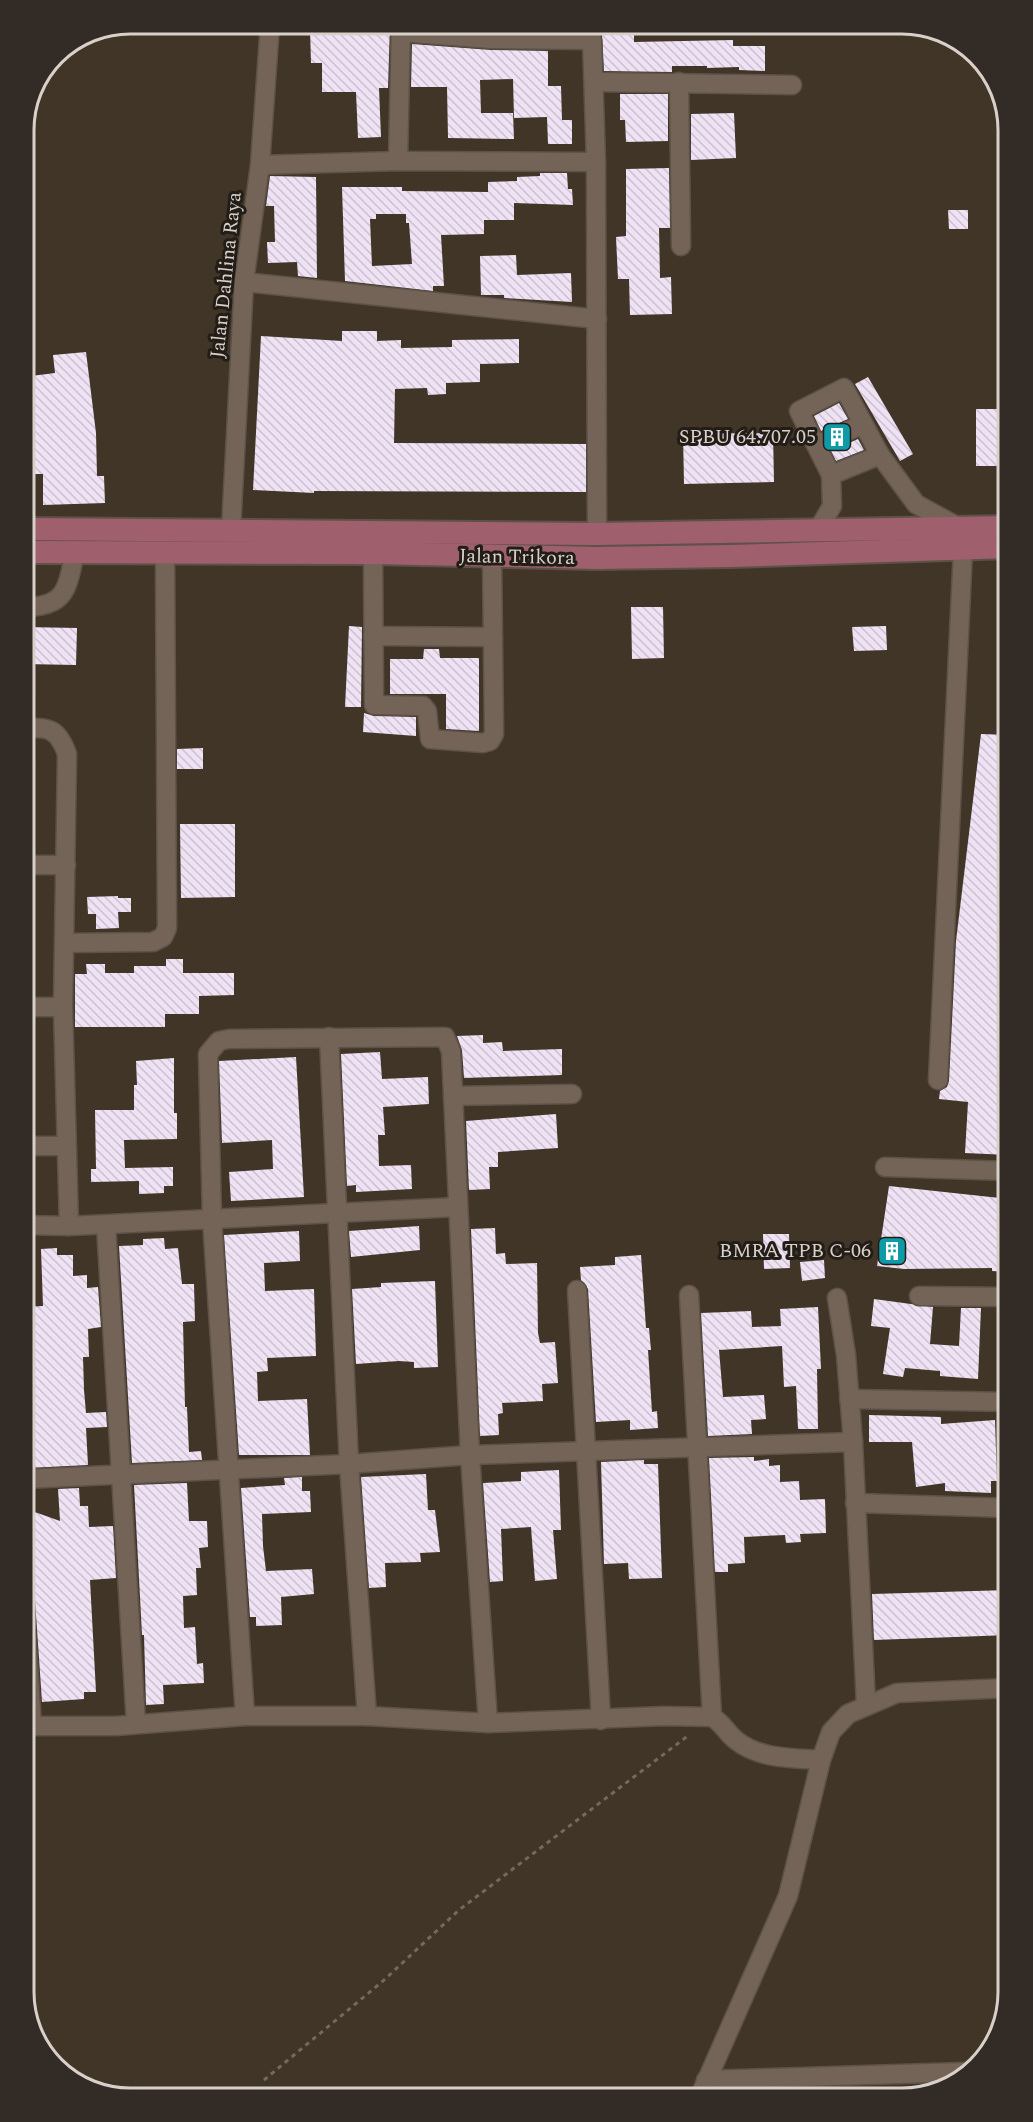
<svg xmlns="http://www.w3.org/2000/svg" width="1033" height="2122" font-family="Spectral,serif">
<defs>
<pattern id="building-back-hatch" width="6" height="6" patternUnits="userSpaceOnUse" patternTransform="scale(1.5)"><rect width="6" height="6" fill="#eee2f4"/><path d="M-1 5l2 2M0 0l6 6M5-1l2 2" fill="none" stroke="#cbc1cf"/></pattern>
</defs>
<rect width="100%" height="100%" fill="#413528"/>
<g fill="url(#building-back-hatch)" fill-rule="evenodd">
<path d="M329,24h61l-2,64h-9l2,49 -23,1 -2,-46h-34v-29h-11l-1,-34h19z"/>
<path d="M444,24h103v4h-55z"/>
<path d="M602,35h32v7l99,-2v6h32v25l-26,-1v-3l-32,1v-2h-35v6l-68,-1z"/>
<path d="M412,44l79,6 57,1v35h13l1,34h10v24h-24l-1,-27 -33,1 -1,-39 -33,1 1,33h32l1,26 -66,-1 -1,-51h-36z"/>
<path d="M620,94h48v47l-42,1 -1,-22h-5z"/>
<path d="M734,113l2,45 -45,2v-46z"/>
<path d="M669,168l1,60h-11l1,50 11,-1 1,37 -42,1 -1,-36h-11l-2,-42 10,-1v-67z"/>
<path d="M540,173h27l1,16h4l1,16 -59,-2v17h-30v14l-43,1 3,51h-11v5l-88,-10 -3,-94h60v4l86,1v-10l29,-1v-4l23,-1zM376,214h30v9h3l3,41 -40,2 -2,-47h6z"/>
<path d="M270,176l46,1 1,101 -19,-2 -1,-14 -29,1 -1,-21h8l-1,-36h-8z"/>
<path d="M948,210h20v19h-19z"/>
<path d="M516,255l1,20 54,-2 1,29 -68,-4v-3h-23l-1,-39z"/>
<path d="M342,331h35v10l24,-1v8l51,-1v-7l67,-1v24l-39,1v18l-34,1v11l-18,1 -1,-7 -32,1 -1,54 192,1v48l-272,-1v2l-61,-3 8,-154 81,5z"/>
<path d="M86,352l10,81 1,43h7l1,27 -62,2v-31h-8l-4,-98 24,-3 -2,-18z"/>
<path d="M868,377l45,77 -13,7 -45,-77z"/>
<path d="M839,403l9,16 -27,12 -7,-15z"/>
<rect x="976" y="409" width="33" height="57"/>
<path d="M773,433l1,49 -90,2 -1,-50z"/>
<path d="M858,439l6,11 -28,11 -5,-10z"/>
<path d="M631,607h32l1,51 -32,1z"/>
<path d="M349,626l13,1 -1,80h-16z"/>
<path d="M886,626l1,24 -33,1 -2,-24z"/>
<path d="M24,627l53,1 -1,37 -52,-1z"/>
<path d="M424,649h15l1,9h39v73l-33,-2v-35h-56v-35h33z"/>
<path d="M364,713l10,3 42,1v19l-53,-4z"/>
<path d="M981,734l28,1v182l-4,30h4v17l-12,175h12v16l-44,-2 3,-51 -29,-3 1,-8 7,-4 2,-6 7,-140z"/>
<path d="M203,748v21h-26v-20z"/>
<path d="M180,824h55v73l-54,1z"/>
<path d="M118,896v2h13v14h-13l1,16 -23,1v-15h-8l-1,-17z"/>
<path d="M166,959h17v14h51v22l-35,1v18h-34v13h-90v-53h12l-1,-10h19v9h29v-7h32z"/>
<path d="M483,1035v8l19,-1 1,9 59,-2v26l-98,3 -2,-28 -5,-14z"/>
<path d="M380,1052l2,27 46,-2 1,27 -46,3 2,28h-7l1,31 32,-1 1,24 -56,3v-7l-9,1 -6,-132z"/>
<path d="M296,1057l8,140 -73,4 -2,-29 44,-3 -1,-29 -50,3 -3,-82z"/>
<path d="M174,1058v55h3v26l-53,1 1,28 48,-1v19h-9v7l-25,1v-13l-48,1v-13h5l-1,-59h39v-25h3l-1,-24z"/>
<path d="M556,1114l2,34 -60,4v15h-9l1,22 -21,1 -3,-69z"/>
<path d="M889,1186l120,13v73l-17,-1v-3l-88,1 -27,-3z"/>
<path d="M419,1226l1,24 -69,7 -2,-26z"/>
<path d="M495,1228l1,26 9,-1 1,11 31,-1 1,70 2,10 15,-1 3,41 -16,1 1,17 -41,2 1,10 -5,1 1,21 -19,1 -9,-207z"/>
<path d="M299,1231l1,30 -36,2 1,28 49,-2 2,67 -49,2 1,13 -11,1 1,29 49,-2 3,56h-71l-15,-220z"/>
<path d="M763,1234h26l1,34 -26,1z"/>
<path d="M164,1238l1,11 13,-1 4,36h12l1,37 -12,1 2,85h2l2,45 12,-1 1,9 -70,3 -13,-217 24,-1v-6z"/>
<path d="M57,1248v7h16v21l14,-1v13l11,-1 3,40 -13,2 1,28h-6l1,33 2,23 20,-1 1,15 -21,1 2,37 -60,3 -1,-3h-3v-158l19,-1 -2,-57z"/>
<path d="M641,1255l5,73h3l2,22h-3l4,62 5,-1 1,17 -28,2v-10l-34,2 -8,-133 -7,-9 -1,-13 35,-2v-8z"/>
<path d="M824,1260l1,18 -23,3 -2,-19z"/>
<path d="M435,1281l3,86 -24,1v-6l-15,-1 -43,3 -4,-75 29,-2v-4z"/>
<path d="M874,1299l59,8 -3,37 29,2 2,-38h20l-3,71 -38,-3v-5l-35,-3 -2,9 -20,-3 7,-46 -19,-2z"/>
<path d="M818,1307l3,62h-4l1,60h-20l-2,-43 -12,1 -2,-41 -63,4 4,47 41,-2 2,24 -15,1 1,14 -44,2 -7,-123 50,-2 1,16 29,-1 -1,-17z"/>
<path d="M869,1415l72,2v7l54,-4 2,61h-6v12l-46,-2v-8l-29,4 -4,-45h-43z"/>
<path d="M754,1457v4l15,-2v7l11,-1v17l19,-1 1,19 25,-1 1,34 -26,1 1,8 -15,1 -1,-8 -41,2 1,26 -17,1v8h-13l-6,-114z"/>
<path d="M644,1460v4h14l4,114 -33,1 -1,-16 -24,1 -3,-102z"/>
<path d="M559,1470l2,60h-8l4,49 -22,2 -4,-54 -30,2 2,52 -13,1 -7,-99 38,-2v-9z"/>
<path d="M426,1474l2,36h7l5,42 -20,1 1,9 -36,1 1,24 -17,1 -8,-111z"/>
<path d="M302,1477v14h8l1,21 -49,2 1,32 3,25 46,-2 2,25 -33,3 1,28 -26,1v-9h-6l-9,-129 44,-3 -1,-7z"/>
<path d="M187,1483l2,38h18l1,26 -9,1 2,20h-5l1,27 -14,1 1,32 11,-1 2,37 6,-1 1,20 -41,2 1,19 -18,1 -2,-70h-2l-8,-150z"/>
<path d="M79,1488l1,18h8l1,21 24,-1 3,52 -26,2 6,112h-12v7l-42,3 -7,-102 -2,-6 -7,-4 -1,-17h3l-4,-40 8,-22 28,10 -2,-32z"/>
<path d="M1009,1590v45l-135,5 -2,-46z"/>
</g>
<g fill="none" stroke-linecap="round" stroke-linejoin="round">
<g stroke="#5d5248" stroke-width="21">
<g id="minor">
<path d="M400,32l92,7 100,1 4,122 1,372"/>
<path d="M594,82l198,3"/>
<path d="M679,82l2,164"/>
<path d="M398,161l3,-137"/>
<path d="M260,165l138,-4 198,1"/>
<path d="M244,282l353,37"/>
<path d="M817,445l46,-21"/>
<path d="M831,475l49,-20"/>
<path d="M231,530l13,-248 16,-117 10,-141"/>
<path d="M818,530l14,-24 -1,-31 -32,-64 45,-23 36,67 36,49 44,24"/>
<path d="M373,553l1,152 49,1 4,5 3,28 53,4 7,-2 4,-7 -2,-177"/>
<path d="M24,607c43,0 43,-19 51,-55"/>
<path d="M373,636l120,1"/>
<path d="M24,728c26,-1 34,1 43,26l-4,253 6,219"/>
<path d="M24,865h42"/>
<path d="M66,943l87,-1 10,-5 4,-9 -2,-376"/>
<path d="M24,1007h39"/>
<path d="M329,1037l20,427 18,252"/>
<path d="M938,1080l25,-531"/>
<path d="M453,1096l119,-2"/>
<path d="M24,1146h42"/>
<path d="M885,1167l124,4"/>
<path d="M24,1225l45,1 389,-19"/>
<path d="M106,1225l30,499"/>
<path d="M577,1290l24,430"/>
<path d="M689,1295l23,422"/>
<path d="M919,1296l90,1"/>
<path d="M837,1298l9,57 7,87 13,262"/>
<path d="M849,1399l160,3"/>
<path d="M24,1479l325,-15 121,-9 383,-13"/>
<path d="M855,1503l154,5"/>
<path d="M24,1601l8,125h84l129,-10h122l121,7 177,-7 47,1c11,6 15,17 25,24 23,18 55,17 84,19"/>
<path d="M245,1716l-33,-497 -4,-165 11,-13 10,-2 216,-2 6,14 19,404 18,268"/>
<path d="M706,2080l258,-8"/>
<path d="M699,2098l89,-202 33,-136 10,-28 17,-18 49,-21 112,-5"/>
</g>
</g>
<g stroke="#5d5248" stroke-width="26">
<g id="major">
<path d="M24,529l573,5 412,-7"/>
<path d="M24,552l349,1 224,5 134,-2 278,-9"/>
</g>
</g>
<path stroke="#74695e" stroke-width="3" stroke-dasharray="4.5 4.5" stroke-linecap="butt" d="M264,2080l119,-99 76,-71 230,-175"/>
<use href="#minor" stroke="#736457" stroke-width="18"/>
<use href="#major" stroke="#9f5f6d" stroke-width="22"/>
</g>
<defs>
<g id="building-square" transform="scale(1.5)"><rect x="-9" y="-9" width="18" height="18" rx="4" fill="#0f9aa8" stroke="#231d18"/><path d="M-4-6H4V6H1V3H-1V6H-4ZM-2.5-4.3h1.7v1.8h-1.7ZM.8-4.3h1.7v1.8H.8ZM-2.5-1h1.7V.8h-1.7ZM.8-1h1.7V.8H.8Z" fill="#fff"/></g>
</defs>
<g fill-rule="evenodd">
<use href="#building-square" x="837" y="437"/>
<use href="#building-square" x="892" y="1251"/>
</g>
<g text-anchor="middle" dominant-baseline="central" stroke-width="6" stroke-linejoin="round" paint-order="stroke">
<g font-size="20" fill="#d9d1c9" stroke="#231d18">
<text transform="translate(226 275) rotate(-84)">Jalan Dahlina Raya</text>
<text transform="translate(517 557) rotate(1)">Jalan Trikora</text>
</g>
<g font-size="20" fill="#d9d1c9" stroke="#231d18" text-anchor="end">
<text x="816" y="437">SPBU 64.707.05</text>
<text x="871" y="1251">BMRA TPB C-06</text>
</g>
</g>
<path d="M0 0H1033V2122H0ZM130 34H902A96 96 0 0 1 998 130V1992A96 96 0 0 1 902 2088H130A96 96 0 0 1 34 1992V130A96 96 0 0 1 130 34Z" fill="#322b26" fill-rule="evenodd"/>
<path fill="none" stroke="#d9d1c9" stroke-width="3" d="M130 34H902A96 96 0 0 1 998 130V1992A96 96 0 0 1 902 2088H130A96 96 0 0 1 34 1992V130A96 96 0 0 1 130 34Z"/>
</svg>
